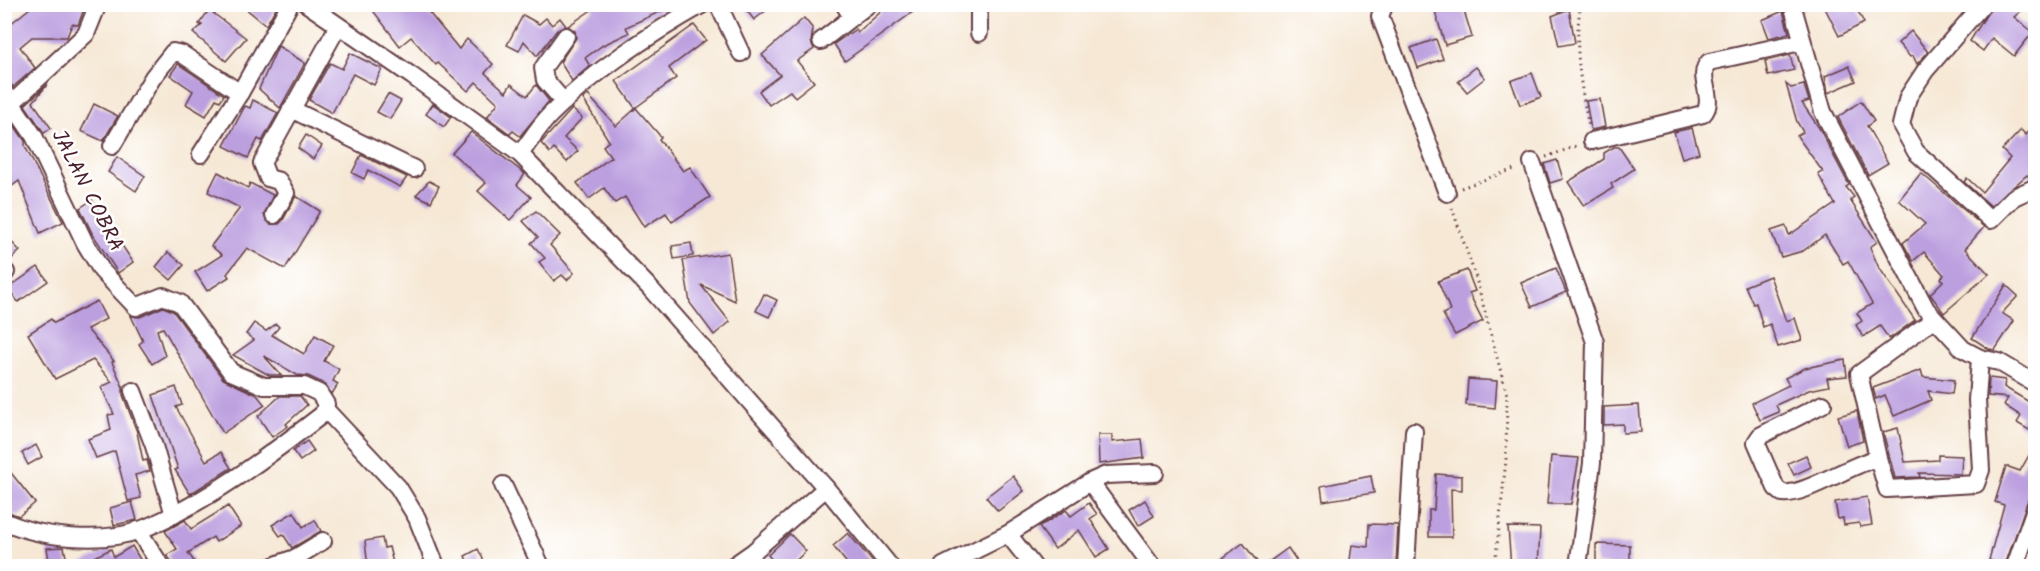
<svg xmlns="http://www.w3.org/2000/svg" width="2040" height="571" font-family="Kalam,sans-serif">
<rect width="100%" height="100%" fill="#fff"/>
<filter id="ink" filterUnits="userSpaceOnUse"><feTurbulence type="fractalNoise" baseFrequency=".0167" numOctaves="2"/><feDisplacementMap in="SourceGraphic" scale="12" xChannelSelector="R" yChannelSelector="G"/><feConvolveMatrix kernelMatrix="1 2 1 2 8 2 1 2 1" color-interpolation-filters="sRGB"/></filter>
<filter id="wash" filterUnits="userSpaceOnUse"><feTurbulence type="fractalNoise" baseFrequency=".008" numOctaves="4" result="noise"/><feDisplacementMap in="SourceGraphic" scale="24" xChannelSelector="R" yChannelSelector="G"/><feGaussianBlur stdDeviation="1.35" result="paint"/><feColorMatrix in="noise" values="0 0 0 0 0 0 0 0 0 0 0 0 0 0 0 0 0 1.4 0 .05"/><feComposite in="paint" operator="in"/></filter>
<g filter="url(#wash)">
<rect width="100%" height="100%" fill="#f6e8d5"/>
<g id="blocks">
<g fill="#bc9fdf">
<path d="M35,4h51l-8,21 -6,-1 -5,13h-35l-12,10 15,21 -22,19 -9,-12v-46z"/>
<path d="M240,4h38l-12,21z"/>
<path d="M368,4h54l37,45 8,-10 26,25 -8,9 21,19 5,-8 16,12 9,-11 13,16 -29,35 -7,-5 -3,3 -23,-17 11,-14 -22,-21 -8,9 -30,-28 -2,2 -25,-28 -11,9z"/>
<path d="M591,4h86l-51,23 3,6 -26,12 -18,13 5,8 -18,15 -12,-19 16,-24 -1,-7 -7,-5 25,-17z"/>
<path d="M742,4h32l-20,16z"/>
<path d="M894,4h30l-79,57 -11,-17 22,-15 2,3 26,-23 2,2z"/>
<path d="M1433,4h29l10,33 -27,8z"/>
<path d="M1823,4h31l10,19 -25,13z"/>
<path d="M1993,4h22l6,7 -7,6 19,15 -19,24 -22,-18 -9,13 -13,-10z"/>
<path d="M1569,9l6,34 -16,3 -7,-30z"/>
<path d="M209,10l37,28 -20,23 -33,-28 9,-8 -3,-1z"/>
<path d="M1783,11l6,22 -20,5 -7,-18z"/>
<path d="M523,15l16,9 7,-6 6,7 8,-7 6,8 -9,4 -20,26 -13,-15 -5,10 -12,-6z"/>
<path d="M804,18l9,11 -2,13 3,7 -17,12 17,21 -19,15 -5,-6 -21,14 -10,-14 21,-16 -18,-20z"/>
<path d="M694,25l12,15 -37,28 7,10 -41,30 -19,-27z"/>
<path d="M1911,31l17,21 -11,12 -4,-8 -3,1 -12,-14z"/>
<path d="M1436,39l7,20 -25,9 -7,-20z"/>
<path d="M278,46l27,17 -25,45 -21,-19z"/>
<path d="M350,53l32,16 -8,16 -21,-11 -21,39 -23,-13 21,-37 12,6z"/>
<path d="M1790,55l4,15 -26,6 -3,-15z"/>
<path d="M178,64l46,31 -4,6 -4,-2 -10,17 -20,-12 7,-13 -23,-16z"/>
<path d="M1849,66l7,15 -28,12 -3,-17z"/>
<path d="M1476,67l9,11 -18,14 -9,-11z"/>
<path d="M1532,73l9,24 -21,8 -9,-24z"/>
<path d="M48,84l-15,18 18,26 -7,5 -19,-28z"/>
<path d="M1786,84l5,4 13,-3 5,16 -7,2 17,25 30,57 -3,2 8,10 -4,3 27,42 -7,5 8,19 37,54 -26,19 -9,-13 -17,11 -7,-12 6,-4 -5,-8 15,-9 -24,-43 -5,3 -18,-29 -22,16 -22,6 -10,-26 15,-5 3,9 46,-31 -17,-30 5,-2 -26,-36 6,-4 -6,-10z"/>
<path d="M388,94l13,7 -11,18 -13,-7z"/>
<path d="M588,95l28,31 20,-18 25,29 -2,2 24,32 7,-4 20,30 -38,25 -6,-9 -22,14 -19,-30 -10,6 -11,-15 -15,11 -12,-16 34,-26 -8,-11 6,-5 -26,-42z"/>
<path d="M1600,99l5,28 -14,3 -5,-29z"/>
<path d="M253,100l25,13 -16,28 -4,-2 -10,19 -24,-12 21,-40 5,2z"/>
<path d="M1861,101l13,20 -7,5 21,37 -20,12 -30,-58z"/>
<path d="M94,104l24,12 -15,25 -22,-10z"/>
<path d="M433,104l18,13 -7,10 -18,-13z"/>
<path d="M572,109l10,9 -18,20 14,13 -11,11 -13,-13 -4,4 -9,-10z"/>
<path d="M7,115l18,26v5l38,76 -23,11 -21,-52 -15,11v-75z"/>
<path d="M2036,124v53l-6,1 -3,-3 -36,31 -27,-24 3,-4 15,14 28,-34 -8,-8 19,-20 5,5z"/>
<path d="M1692,128l7,25 -17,5 -8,-26z"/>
<path d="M471,132l54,42 -8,11 14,12 -21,23 -32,-29 8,-8 -34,-30z"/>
<path d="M306,135l16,11 -9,13 -15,-11z"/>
<path d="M1614,147h5l15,22 -23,15 2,4 -29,18 -16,-24 36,-23v-6z"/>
<path d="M361,155l46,22 -7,10 -32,-17 -4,9 -12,-6z"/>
<path d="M117,157l28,19 -9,15 -28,-19z"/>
<path d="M1557,160l6,19 -13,4 -6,-19z"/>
<path d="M218,172l30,16 2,-5 23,12 -9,20 6,9h9l4,-4 13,-24 24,15 -35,58 -38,-21 -20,26 2,3 -22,14 -12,-19 27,-17 -11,-9 29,-38 -32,-16z"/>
<path d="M1921,173l63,54 -19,22 24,25 -45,39 -14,-19 13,-13 -2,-3 3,-3 -20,-23 -11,9 -10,-18 22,-19 -26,-24z"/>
<path d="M429,181l10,5 -8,16 -15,-7z"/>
<path d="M92,200l41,62 -15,11 -26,-40 -12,-25z"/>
<path d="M536,211l24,24 -10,10 24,28 -7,7 -5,-5 -8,6 -15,-19 6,-4 -14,-15 7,-6 -15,-16z"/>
<path d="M4,234l16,17 -12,11h-4z"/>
<path d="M691,243l2,13 -19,3 -2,-13z"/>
<path d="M168,252l16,13 -13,15 -15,-13z"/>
<path d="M728,253l7,48 -34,-16 29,37 -16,13 -24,-32 -7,-43z"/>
<path d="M38,267l10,14 -30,21 -10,-14z"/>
<path d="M1556,268l10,24 -34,15 -11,-24z"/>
<path d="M1467,270l8,21 -6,2 14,28 -28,14 -12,-21 7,-4 -12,-29z"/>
<path d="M1770,276l16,45 9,-3 7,22 -24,7 -8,-23 -7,3 -7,-24 -3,1 -8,-18z"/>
<path d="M2006,285l12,11 -16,17 12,8 -19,29 -6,-1 -17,-11z"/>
<path d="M764,294l13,6 -8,17 -13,-6z"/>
<path d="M97,301l9,18 -19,10 27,32 -2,1 11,25v8l14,37 6,29 4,-1 3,11 -15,4 6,23 -13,3 -13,-50 -19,7 -8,-19 23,-9 -3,-15 6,-1 -13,-27 11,-5 -19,-22 -38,19 -27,-45 23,-15 3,4z"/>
<path d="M163,307l10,4 50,68 34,16 8,10 -42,28 -60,-105 -6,2 8,26 -13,8 -13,-20 4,-3 -12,-25 9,1z"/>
<path d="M254,323l12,8 10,-7 3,3 -7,8 32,19 11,-19 18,10 -9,16 15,8 -6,12 5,3 -6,10 -9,-11 -15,-7 -11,-1 -33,-19 17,19h-12l-36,-20 21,-15 -8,-6z"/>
<path d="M1845,360l2,16 -20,2 2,8 -20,4 -33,15 3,7 -19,8 -8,-17 37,-18 -4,-7 20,-10z"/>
<path d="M1921,370l2,7 31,3 -2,14 -24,-3 3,9 -37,16 -9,-21 -9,4 -3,-11z"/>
<path d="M1989,378l16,2 -1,7 32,19v28l-19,-11 4,-7 -17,-11 4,-7 -20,-2z"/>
<path d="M1468,379l29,2 -2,27 -29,-3z"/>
<path d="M176,387l6,18 -6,2 30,54 15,-9 10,16 -41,26 -15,-24 3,-1 -25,-74z"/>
<path d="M280,396h20l7,9 -21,19 2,2 -16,11 -14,-21z"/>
<path d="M1639,405l2,27 -18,1v-9l-19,1v-18z"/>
<path d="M1857,411l6,30 -16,5 -9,-30z"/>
<path d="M1898,428l7,34 33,-2v-5l24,1 -1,18 -42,-1 1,4 -25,1 -12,-46z"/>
<path d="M1098,435h14v7l30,-3 2,19 -45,6z"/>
<path d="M307,441l7,10 -14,10 -7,-10z"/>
<path d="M2036,443v34l-31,88 -16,-5 15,-55 -9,-3 11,-36 14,5z"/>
<path d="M36,445l6,12 -14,8 -6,-12z"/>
<path d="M1806,455l5,12 -17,8 -6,-12z"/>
<path d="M1551,456l28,2 -8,46h-24z"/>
<path d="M4,464l31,39 -16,13 -8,-3 -7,-9z"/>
<path d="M1436,474l26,2v14l-11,-1 1,48h-23v-27h5z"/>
<path d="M1013,476l11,15 -26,20 -12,-14z"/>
<path d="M1371,476l3,17 -51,8 -2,-15z"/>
<path d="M1867,497l5,28 -12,2 -1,-4 -15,2 -1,-7 -5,1 -3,-17z"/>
<path d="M1145,500l9,16 -16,10 -9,-16z"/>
<path d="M132,502l5,18 -23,5 -4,-17z"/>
<path d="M1089,503l8,11 -7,5 19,30 -13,8 -17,-27 -24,19 -16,-22 27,-17 5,6z"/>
<path d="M228,506l13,20 -25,16 -3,-5 -25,16 6,8 -8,6h-11l-8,-12 10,-6 -12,-18 20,-11 6,9z"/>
<path d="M294,512l9,15 12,-7 6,11 -29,17 -9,-14 -3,2 -8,-11z"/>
<path d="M1369,524l29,1 -2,42h-47l3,-22 16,2z"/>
<path d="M1508,527l32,1 -2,39h-27z"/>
<path d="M848,533l29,34h-27l-17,-21z"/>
<path d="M790,534l16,17 -17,16h-11l-10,-12z"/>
<path d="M382,538l2,10 5,-1 5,20h-26l-3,-26z"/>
<path d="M1243,543l18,24h-31l-7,-9z"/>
<path d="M1596,544l34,1v22l-34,-3z"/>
<path d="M132,546l9,15 -9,6h-59l38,-18 3,8z"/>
<path d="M64,547l4,20h-18l-3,-19z"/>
<path d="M1288,548l13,19h-39z"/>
<path d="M478,549l9,18h-17l-5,-11z"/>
</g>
</g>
</g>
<g filter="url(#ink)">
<use href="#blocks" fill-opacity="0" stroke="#643d44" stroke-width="1.5"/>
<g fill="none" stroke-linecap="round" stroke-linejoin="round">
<g stroke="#643d44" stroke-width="20">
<g id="street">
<path d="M307,4l105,72 108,78 128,132 178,202 64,78"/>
<path d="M718,4l23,49"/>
<path d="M844,4l8,13 17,-13"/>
<path d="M979,4v29"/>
<path d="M1385,4l-5,12 67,177"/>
<path d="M1792,4l31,108 103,197 37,40 17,9 19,4 37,22"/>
<path d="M1983,4l-58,67 -17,26 -7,28 15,27 75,68 23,-23 22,-10"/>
<path d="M821,41l31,-24"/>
<path d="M4,92l30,44 51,107 17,28 34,36 27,-11 17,7 51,69 33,14h40l15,7 7,11 -3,10c-53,41 -121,92 -183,116 -38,14 -100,8 -136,-9"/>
<path d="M564,102l-19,-22 -2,-12 23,-32"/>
<path d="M12,103l74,-69 12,-30"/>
<path d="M291,109l123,60"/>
<path d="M1592,141l111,-27c14,-15 -8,-38 6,-52l92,-20"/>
<path d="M112,146l41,-69 20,-25 9,2 58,39"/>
<path d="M201,154l39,-61 50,-89"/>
<path d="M520,154c10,-13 19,-28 31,-40 44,-44 98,-79 152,-110"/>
<path d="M1532,162l63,180 -3,121 -14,103"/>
<path d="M274,215l12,-22 -7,-12 -11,-3 -6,-15 75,-135"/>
<path d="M4,273l2,-1"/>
<path d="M133,391l21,55 20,69"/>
<path d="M1823,404l-63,32 -4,6 20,46 6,5c20,4 71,-30 96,-35l9,31 89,-5 5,-14 -4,-70 3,-42"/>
<path d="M326,410l72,77 19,31 19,48"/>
<path d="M1878,458l-19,-84 74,-54"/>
<path d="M1090,482l62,84"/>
<path d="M503,485l38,81"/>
<path d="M138,530l23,36"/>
<path d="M1008,534l82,-52 16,-7 49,-2"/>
<path d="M273,566l22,-8 28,-17"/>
<path d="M733,566l20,-14 73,-64"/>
<path d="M943,566l65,-32 25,32"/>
<path d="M1406,566l8,-135"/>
<path d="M2015,566l21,-60"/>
</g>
</g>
<g stroke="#643d44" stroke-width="3" stroke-dasharray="1.5 4.5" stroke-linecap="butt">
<path d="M1581,4c-8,40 0,84 8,123"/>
<path d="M1546,157l33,-12"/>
<path d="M1461,188l56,-20"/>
<path d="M1452,208l24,70 31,117 -1,65 -11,106"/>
</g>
<use href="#street" stroke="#fff" stroke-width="16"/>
</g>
</g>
<g text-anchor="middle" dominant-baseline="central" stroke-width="5" stroke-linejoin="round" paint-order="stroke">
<g font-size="21" fill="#4a1f2b" stroke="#fff">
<text transform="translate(87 191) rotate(63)">JALAN COBRA</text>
</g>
</g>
<rect width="2040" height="571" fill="none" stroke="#fff" stroke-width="24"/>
</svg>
